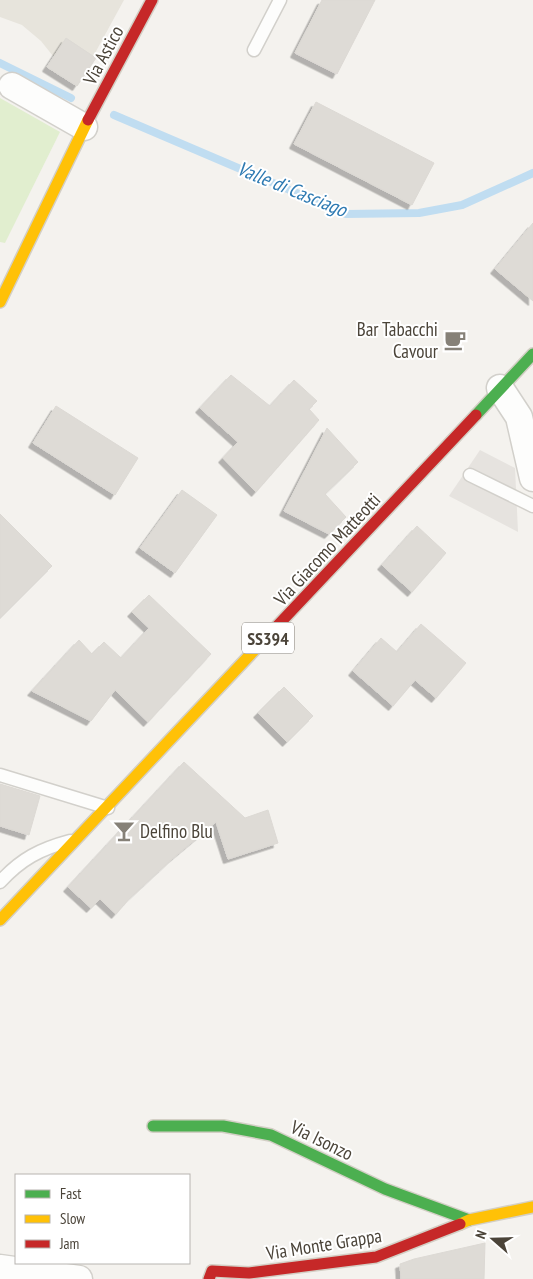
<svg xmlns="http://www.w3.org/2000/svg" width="533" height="1279" font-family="'PT Sans Narrow',sans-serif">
<defs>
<filter id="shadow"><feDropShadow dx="-4.5" dy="4.5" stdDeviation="0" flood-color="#0004"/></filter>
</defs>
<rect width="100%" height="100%" fill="#f4f2ee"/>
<path fill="#e7e4dc" d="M0,0h124l-47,86 -36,-45 -19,-16 -22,-8z"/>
<path fill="#e1eecf" d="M0,98l60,34 -55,111 -5,-1z"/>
<path fill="#e6e3df" d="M480,450l35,18 3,64 -69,-36z"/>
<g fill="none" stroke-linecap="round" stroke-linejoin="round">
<g stroke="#c0ddf1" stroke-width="8">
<path d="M0,63l71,35"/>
<path d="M114,115l232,99 73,-1 43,-8 71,-32"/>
</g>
</g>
<g fill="#dedbd6" stroke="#dcd9d4" filter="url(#shadow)">
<path d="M322,0h53l-38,74 -42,-21z"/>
<path d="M66,38l30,20 -19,28 -30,-19z"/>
<path d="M316,102l118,61 -22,42 -118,-61z"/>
<path d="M533,223v78l-38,-32z"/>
<path d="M231,375l39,31 24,-26 23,21 -8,8 10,11 -63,72 -33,-34 15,-16 -38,-34z"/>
<path d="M56,406l82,52 -23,37 -82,-52z"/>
<path d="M327,428l31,34 -33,32 21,23 -17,17 -45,-23z"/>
<path d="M182,490l35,25 -42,58 -35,-25z"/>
<path d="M0,514l52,52 -52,52z"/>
<path d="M417,526l29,27 -34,39 -30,-27z"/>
<path d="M149,595l62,59 -63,68 -33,-32 -24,31 -59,-30 47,-51 13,14 12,-12 17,16 28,-30 -17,-16z"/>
<path d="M421,624l45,39 -30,35 -21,-18 -22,26 -40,-35 28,-33 16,14z"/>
<path d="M284,687l29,29 -26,26 -29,-29z"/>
<path d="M184,762l61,56 23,-8 10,33 -50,16 -12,-37 -43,36 -43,40 -14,16 -16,-15 -9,9 -23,-21z"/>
<path d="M0,784l40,12 -11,39 -29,-9z"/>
<path d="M485,1243l-1,36h-83l-1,-15 14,-5z"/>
</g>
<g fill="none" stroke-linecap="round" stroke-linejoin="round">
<g stroke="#d2d0cb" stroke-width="15">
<g id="lane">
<path d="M254,50l26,-50"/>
<path d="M470,475l63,31"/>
<path d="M0,775l108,33"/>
<path d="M0,882c21,-23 40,-33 70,-41"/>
</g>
</g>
<g stroke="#d2d0cb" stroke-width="29">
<g id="street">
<path d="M12,86l72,41"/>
<path d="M500,388l19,29 14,61"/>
<path d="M0,1268l79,11"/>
</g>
</g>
<g stroke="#d3cfc5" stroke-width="14">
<g id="fast">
<path d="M476,415l57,-61"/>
<path d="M153,1126h70l48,9 114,54 84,31"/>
</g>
</g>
<g stroke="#d3cfc5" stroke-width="14">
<g id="slow">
<path d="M0,302l88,-182"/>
<path d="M0,920l263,-279"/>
<path d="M460,1224l9,-4 64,-13"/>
</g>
</g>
<g stroke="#d3cfc5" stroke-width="14">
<g id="jam">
<path d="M88,120l64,-120"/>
<path d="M263,641l213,-226"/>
<path d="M209,1279l3,-8 37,2 127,-16 84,-33"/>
</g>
</g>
<use href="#lane" stroke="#fdfdfc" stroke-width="12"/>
<use href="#street" stroke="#fdfdfc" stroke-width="26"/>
<use href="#fast" stroke="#4caf50" stroke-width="11"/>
<use href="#slow" stroke="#ffc107" stroke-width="11"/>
<use href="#jam" stroke="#c62828" stroke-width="11"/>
</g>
<defs>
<g id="cafe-bare" transform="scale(1.725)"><path d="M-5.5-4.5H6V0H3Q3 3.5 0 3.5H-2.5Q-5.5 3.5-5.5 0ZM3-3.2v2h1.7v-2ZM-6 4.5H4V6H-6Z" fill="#868178" stroke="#fff" stroke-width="2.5" paint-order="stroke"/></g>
<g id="bar-bare" transform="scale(1.725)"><path d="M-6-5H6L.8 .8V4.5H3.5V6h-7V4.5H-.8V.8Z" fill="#868178" stroke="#fff" stroke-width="2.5" paint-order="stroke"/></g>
</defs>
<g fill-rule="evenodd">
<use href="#cafe-bare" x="455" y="340"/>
<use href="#bar-bare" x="124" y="831"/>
</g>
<g text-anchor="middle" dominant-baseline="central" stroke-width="4" stroke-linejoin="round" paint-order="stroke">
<rect fill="#fff" stroke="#817c74" stroke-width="1" x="242" y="622.5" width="52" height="31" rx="4"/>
<g font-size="18" font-weight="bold" fill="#4b4439">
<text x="268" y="638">SS394</text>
</g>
<g font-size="19" fill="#4b4439" stroke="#fff">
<text transform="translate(103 55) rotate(-62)">Via Astico</text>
<text transform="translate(327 549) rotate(-47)">Via Giacomo Matteotti</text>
<text transform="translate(322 1140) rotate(26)">Via Isonzo</text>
<text transform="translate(324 1244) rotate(-9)">Via Monte Grappa</text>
</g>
<g font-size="19" fill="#4b4439" stroke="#fff" text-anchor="end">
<text x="438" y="329">Bar Tabacchi<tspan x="438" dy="22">Cavour</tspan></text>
<text x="140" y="831" text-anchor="start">Delfino Blu</text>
</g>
<g font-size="20" font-style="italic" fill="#2e7ab2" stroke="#fff">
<text transform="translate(292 189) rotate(22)">Valle di Casciago</text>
</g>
</g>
<rect x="15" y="1174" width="175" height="90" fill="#ffffff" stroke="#b7b4b0"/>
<rect x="25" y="1190" width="25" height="8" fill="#4caf50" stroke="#b7b4b0"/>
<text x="60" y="1199" font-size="15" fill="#4b4439">Fast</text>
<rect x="25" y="1215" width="25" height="8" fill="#ffc107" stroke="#b7b4b0"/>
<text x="60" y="1224" font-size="15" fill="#4b4439">Slow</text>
<rect x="25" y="1240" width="25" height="8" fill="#c62828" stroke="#b7b4b0"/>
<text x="60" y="1249" font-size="15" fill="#4b4439">Jam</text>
<g transform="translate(493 1239) rotate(290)" stroke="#ffffff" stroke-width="4" paint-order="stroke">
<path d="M0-4L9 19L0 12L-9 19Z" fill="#4b4439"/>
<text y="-8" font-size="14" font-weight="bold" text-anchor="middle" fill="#4b4439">N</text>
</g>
</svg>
